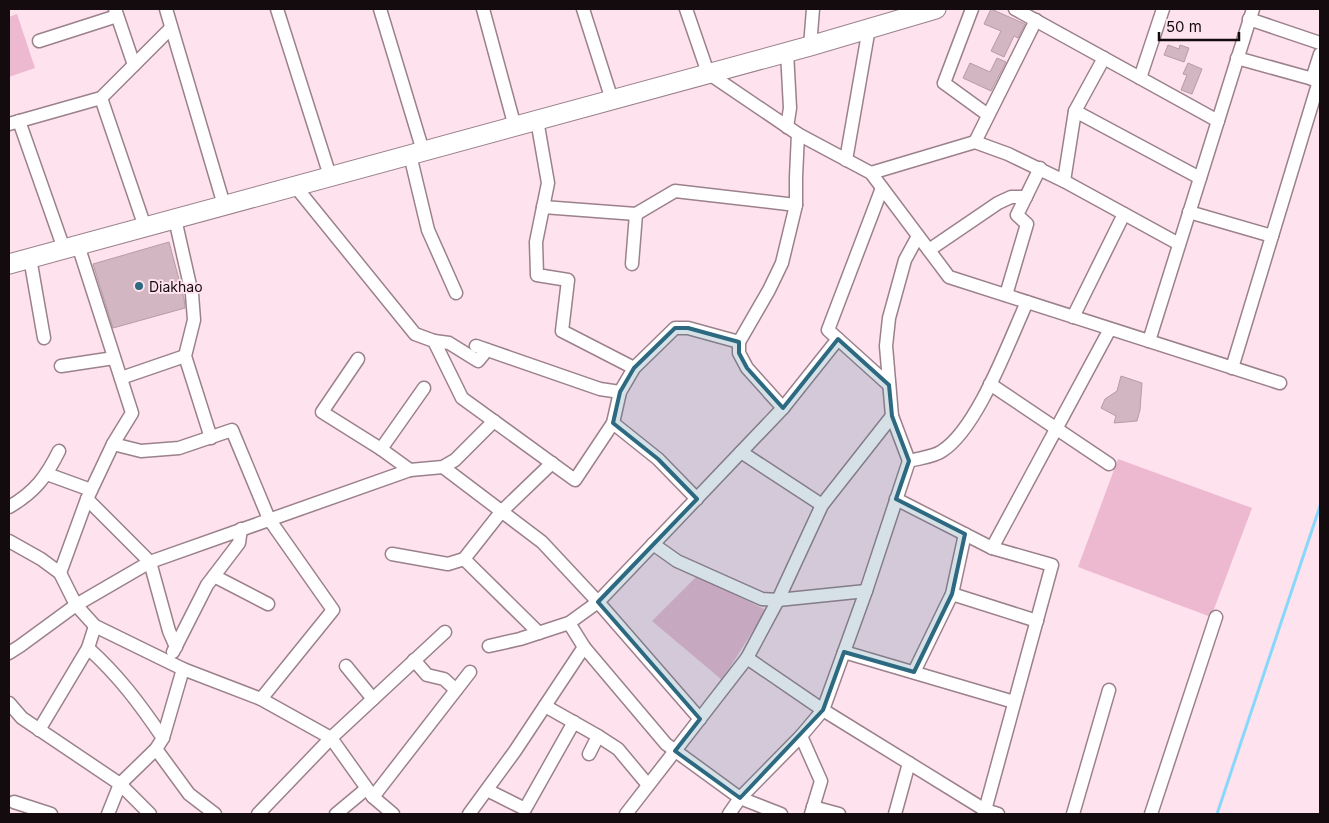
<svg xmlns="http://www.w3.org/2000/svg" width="1329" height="823" font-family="Inter,sans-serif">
<rect width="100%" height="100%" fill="#fee2ee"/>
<g fill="#edb9d0">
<path d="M17,14l18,54 -26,9v-60z"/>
<path d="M1118,459l134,49 -41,109 -133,-50z"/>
<path d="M697,576l69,34 -44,70 -70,-59z"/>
</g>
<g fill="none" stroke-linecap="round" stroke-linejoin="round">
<path stroke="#87d8fa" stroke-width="3" d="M1217,814l103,-308"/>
</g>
<g fill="#d2b6c2" stroke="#b79ca7">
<path d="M991,9l34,15 -7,14 -4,-2 -10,21 -13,-6 10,-20 -17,-7z"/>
<path d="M1168,45l11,4 1,-4 9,3 -5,14 -20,-7z"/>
<path d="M997,58l9,4 -15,29 -28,-13 7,-15 20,9z"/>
<path d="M1188,63l14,6 -10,25 -11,-4 6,-15 -4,-1z"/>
<path d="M169,242l15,56 1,10 -72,20 -20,-64z"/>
<path d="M1121,376l21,7 -2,27 -3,11 -23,2 2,-7 -15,-8 4,-9 12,-8z"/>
</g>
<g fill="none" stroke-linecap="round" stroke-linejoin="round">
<g stroke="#9b818c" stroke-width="15">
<g id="street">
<path d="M115,9l19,56"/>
<path d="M166,9l58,196"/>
<path d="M277,9l53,167"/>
<path d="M380,9l43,142"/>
<path d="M483,9l32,118"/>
<path d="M583,9l29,91"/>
<path d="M686,9l22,64 90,61 73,39 78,104 331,106"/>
<path d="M972,9l-28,74 44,32"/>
<path d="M1015,9l203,112"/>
<path d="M1249,19l71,24"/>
<path d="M39,41l78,-25"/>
<path d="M810,46l3,-37"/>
<path d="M1237,58l83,23"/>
<path d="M1140,78l23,-69"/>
<path d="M1312,79l8,-25"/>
<path d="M101,98l44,129"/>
<path d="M1075,111l29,-53"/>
<path d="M537,120l11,63 -12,59 1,33 31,5 -6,51 72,37"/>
<path d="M19,121l45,128"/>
<path d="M9,124l92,-26 70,-70"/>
<path d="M787,127l3,-19 -3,-56"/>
<path d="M975,142l61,-122"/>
<path d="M410,155l18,75 28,63"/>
<path d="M846,160l23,-132"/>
<path d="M871,173l104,-31 33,12 56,27 11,-70 125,67"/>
<path d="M1064,181l115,63"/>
<path d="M295,186l120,148 19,7 28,57 113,82 38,-57 7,-31 14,-24 41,-40h13l51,14"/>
<path d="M882,188l-54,142 61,55"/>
<path d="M543,207l93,7 39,-23 121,14"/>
<path d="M1189,212l83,24"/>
<path d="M175,219l17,75 2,26 -9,36 26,82"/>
<path d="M918,236l-13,24 -16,58 -3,28 6,70 17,45c10,-3 25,-4 33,-10 36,-23 67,-110 85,-149"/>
<path d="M929,250l69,-47 13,-6h15"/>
<path d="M30,258l14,80"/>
<path d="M632,264l4,-50"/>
<path d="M1006,295l21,-71 -10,-9 23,-47"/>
<path d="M1073,317l51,-103"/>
<path d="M434,341l15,2 29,18 9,-11"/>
<path d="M1149,341l104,-332"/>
<path d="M476,346l124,43 20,3"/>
<path d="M358,359l-36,53 59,37 29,21"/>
<path d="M61,366l53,-8"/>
<path d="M1232,368l87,-287"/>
<path d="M121,378l64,-22"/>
<path d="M990,384l119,80"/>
<path d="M783,408l55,-69"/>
<path d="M613,423l45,36 39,40"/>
<path d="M113,444l28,7 38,-3 53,-18 37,89 64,91 -72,89"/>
<path d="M381,449l43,-61"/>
<path d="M741,452l81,53"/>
<path d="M443,467l99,75 56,60 102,117"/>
<path d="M47,474l44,16"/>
<path d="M87,499l63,63 19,69 7,16"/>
<path d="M896,499l96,49 60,17 -68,249"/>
<path d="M9,507c26,-15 37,-30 50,-56"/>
<path d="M9,541l32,18 19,14 16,32 19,21 88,43 78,30 70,39 42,59 20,17"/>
<path d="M653,544l24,17 85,38 16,1 88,-9"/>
<path d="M992,548l118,-219"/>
<path d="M392,554l56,10 16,-5 37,-47 51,-49"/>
<path d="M464,559l75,74"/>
<path d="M60,573l27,-74 26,-55 19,-31 -54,-168"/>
<path d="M214,576l54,28"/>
<path d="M952,594l85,27"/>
<path d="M569,623l15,24 82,97 74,54 -11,16"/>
<path d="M489,646l31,-7 49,-16 29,-21 185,-194 -36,-40 -8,-15v-11l30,-52 13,-27 14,-58v-28l2,-43"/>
<path d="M88,648c31,28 51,55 75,90"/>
<path d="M173,652l34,-67 32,-42 2,-14"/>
<path d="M844,652l170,50"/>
<path d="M9,653l11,-7 56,-41 74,-43 260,-92 33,-3 12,-7 39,-39"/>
<path d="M747,658l76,52 162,100 13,4"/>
<path d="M414,660l13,15 17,4 12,11"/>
<path d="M346,666l27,33"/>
<path d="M914,672l38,-78 13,-60"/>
<path d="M9,703l13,15 98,66 30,30"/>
<path d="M545,706l53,30 20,13 30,36"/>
<path d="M39,730l49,-82 7,-22"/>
<path d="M801,736l20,45 -10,33"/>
<path d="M156,749l33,45 26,20"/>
<path d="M589,754l9,-18"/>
<path d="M487,790l38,19 49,-87"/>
<path d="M373,797l97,-125"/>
<path d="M14,802l37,12"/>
<path d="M813,807l26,7"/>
<path d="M108,814l12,-30 36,-35 7,-11 20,-69"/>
<path d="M258,814l73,-76 114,-106"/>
<path d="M336,814l30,-25"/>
<path d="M469,814l46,-63 69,-104"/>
<path d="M626,814l121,-156 31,-58 44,-95 70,-89"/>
<path d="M781,814l-41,-16 61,-62 22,-26 43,-119 43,-130"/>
<path d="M895,814l14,-51"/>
<path d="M1073,814l36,-124"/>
<path d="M1151,814l65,-197"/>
</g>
</g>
<g stroke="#9b818c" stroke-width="21">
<path id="secondary" d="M9,264l801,-218 126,-37"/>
</g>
<use href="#street" stroke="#fff" stroke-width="12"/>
<use href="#secondary" stroke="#fff" stroke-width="19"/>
</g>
<path fill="#2d6981" fill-opacity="0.2" stroke="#2d6981" stroke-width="4" stroke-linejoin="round" d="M675,328h13l51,14v11l8,15 36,40 55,-69 51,46 3,31 17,45 -13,38 69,35 -13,60 -38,78 -70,-20 -21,58 -83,88 -65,-47 25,-32 -102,-117 99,-103 -39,-40 -45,-36 7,-31 14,-24z"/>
<circle fill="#2d6981" stroke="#fee2ee" stroke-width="2" cx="139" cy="286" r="5"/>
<g text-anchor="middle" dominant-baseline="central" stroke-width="4" stroke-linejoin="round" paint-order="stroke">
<g font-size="14" fill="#140b0f" stroke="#fee2ee" text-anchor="start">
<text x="149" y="286">Diakhao</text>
</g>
</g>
<rect width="1329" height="823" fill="none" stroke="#140b0f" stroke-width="20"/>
<path d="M1159 32v8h80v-8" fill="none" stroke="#140b0f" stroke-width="2.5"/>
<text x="1166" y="32" font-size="15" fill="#140b0f" stroke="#fee2ee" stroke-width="4" paint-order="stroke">50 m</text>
</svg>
